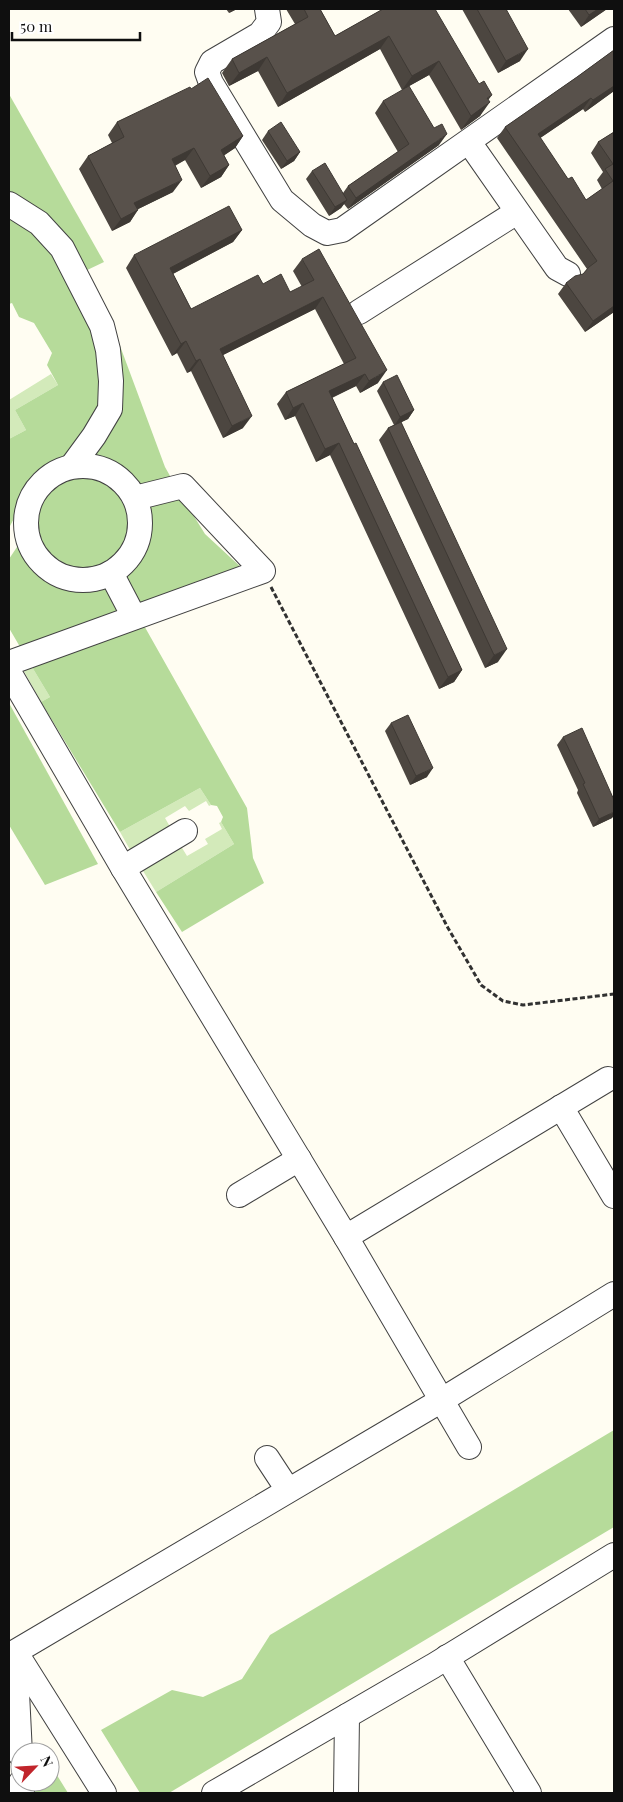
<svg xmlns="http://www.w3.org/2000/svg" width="623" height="1802" font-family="'Playfair Display',serif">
<rect width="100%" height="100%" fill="#fffdf2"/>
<g fill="#d3eaba">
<path d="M51,374l7,11 -43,25 11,20 -17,9v-39z"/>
<path d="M29,662l21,35 -9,5 -21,-38z"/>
<path d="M200,788l11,17 -2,1 -3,-5 -17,10 -4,-5 -20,12 8,14 -40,23 -13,-23z"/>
<path d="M221,822l13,22 -78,48 -16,-26 39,-23 8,13 21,-12 -3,-5 17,-10 -3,-6z"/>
</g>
<g fill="#b6db9a">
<path d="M9,94l95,168 -21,10 -74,-74z"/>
<path d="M9,211l48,39 41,77 8,77 -37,52 -34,22 -26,50v-89l17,-9 -11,-20 43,-25 -11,-20 5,-12 -18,-30 -15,-6 -7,-14 -3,1z"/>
<path d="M113,327l52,140 9,16 -40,7c-14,-18 -23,-23 -46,-30z"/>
<circle cx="83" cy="523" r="50"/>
<path d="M182,497l23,37 39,36 -110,39 -17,-35 17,-15 8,-19 3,-23 -5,-15z"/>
<path d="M23,538l11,20 15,15 20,10h29l9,-4 17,35 -101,38 -14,-24v-69z"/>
<path d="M142,622l105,186 6,50 11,25 -82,49 -26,-40 78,-48 -13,-22 2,-5 -6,-11 -6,-1 -11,-17 -80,44 -79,-130 9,-5 -21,-35z"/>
<path d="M9,703l89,161 -53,21 -36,-60z"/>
<path d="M614,1430v97l-445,266h-29l-39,-63 71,-40 31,7 39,-18 28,-44z"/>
<path d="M50,1764l18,29h-37l-1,-11h20z"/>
</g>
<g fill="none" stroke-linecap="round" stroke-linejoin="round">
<g stroke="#424242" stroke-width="26">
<g id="minor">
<path d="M267,9l2,13 -9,12 -48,28 -5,10 4,11 71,117 30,25 15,8 15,-3 272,-191"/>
<path d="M469,142l88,126 11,6"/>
<path d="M9,204l30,19 23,25 40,78 6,24 3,31 -1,28 -16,27 -22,30"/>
<path d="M359,312l158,-100"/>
<circle cx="83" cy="523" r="57"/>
<path d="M111,573l23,44"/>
<path d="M9,663l254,-92 -80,-85 -48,12"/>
<path d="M9,672l114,196 223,369 123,210"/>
<path d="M123,868l62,-37"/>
<path d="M561,1107l53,89"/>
<path d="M239,1195l60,-36"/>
<path d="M346,1237l262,-158"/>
<path d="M267,1458l21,32"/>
<path d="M16,1653l88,140"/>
<path d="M447,1657l82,136"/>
<path d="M20,1754l-5,-102 427,-252 172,-106"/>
<path d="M21,1782l1,11"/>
<path d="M214,1793l219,-127 181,-111"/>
<path d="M346,1793l1,-77"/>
</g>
</g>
<path stroke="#313131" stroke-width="3" stroke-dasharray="5 2.5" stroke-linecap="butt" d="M271,587l177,341 33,57 22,16 20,4 91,-11"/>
<use href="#minor" stroke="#fff" stroke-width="24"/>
</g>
<g fill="#4c4640">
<path d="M226,9h11l-8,4z"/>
<path d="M286,9h34l15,27 48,-27 105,91 -8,16 -19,14 -32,-55 -27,15 -22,-41 -102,58 -20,-36 -29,15 -7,-13 10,-14 63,-35z"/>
<path d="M462,9h44l14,52 -22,12z"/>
<path d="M568,9h39l-26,18z"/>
<path d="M614,50v41l-29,21 -2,-3 -43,29 28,41 18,21 16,-11 -5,-9 6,-8 -12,-19 7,-11 16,-10v180l-29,20 -27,-38 8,-11 17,-9 4,-5 -90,-131 8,-11 72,-50z"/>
<path d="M191,89l52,47 -8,12 -11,7 5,10 -8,12 -20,11 -16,-28 -10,6 -2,26 -35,17 -8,13 -18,9 -33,-62 9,-13 24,-13 -4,-8 9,-13z"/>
<path d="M383,101l56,44 -91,64 -4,-5 -3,4 -12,8 -23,-37 6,-8 31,22 5,-7 50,-34 -23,-39z"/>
<path d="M268,131l32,21 -6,9 -13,8 -19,-29z"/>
<path d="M242,230l-9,12 -60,32 18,35 72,-25 27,8 12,-5 -9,-16 9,-12 76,124 -18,10 -4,-7 -24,12 130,272 -8,12 -15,7 -109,-234 -14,7 -21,-46 -10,4 -8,-16 9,-12 58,-28 -29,-55 -92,46 20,73 -20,10 -32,-67 -4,2 -10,-20 -5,3 -46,-88 8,-13z"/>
<path d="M383,382l31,28 -6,9 -7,3 97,240 -13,6 -106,-228 9,-12 6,-3 -17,-34z"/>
<path d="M391,723l36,54 -17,8 -25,-54z"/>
<path d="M563,737l49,81 -19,9 -16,-34 1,-3 -21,-45z"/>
</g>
<g fill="#3e3934">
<path d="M232,9h5l-8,4z"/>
<path d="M598,9h9l-26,18 8,-12z"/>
<path d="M389,36l-9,13 -102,58 9,-14z"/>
<path d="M528,49l-8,12 -22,12 8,-12z"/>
<path d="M267,57l-9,14 -29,15 10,-13z"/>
<path d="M439,61l-10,14 -27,15 10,-14z"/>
<path d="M614,86v5l-29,21 8,-12z"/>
<path d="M492,95l-9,12 7,-5 -10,14 -19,14 10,-14 16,-18z"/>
<path d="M591,98l-8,11 -53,36 8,-11z"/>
<path d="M447,134l-8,11 -91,64 8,-11z"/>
<path d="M243,136l-8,12 -22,15 8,-13z"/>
<path d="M194,148l-9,12 -22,11 9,-12z"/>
<path d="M300,152l-6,9 -13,8 6,-8z"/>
<path d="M229,165l-8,12 -20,11 9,-12z"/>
<path d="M182,180l-9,12 -47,23 8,-12z"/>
<path d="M347,200l-6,8 -12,8 6,-9z"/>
<path d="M138,210l-8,12 -18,9 9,-12z"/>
<path d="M242,230l-9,12 -72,38 9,-12z"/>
<path d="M323,297l-8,12 -104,52 9,-12z"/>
<path d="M614,306v6l-29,20 8,-11z"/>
<path d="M186,341l-9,12 -5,3 9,-12z"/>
<path d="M200,359l-9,12 -4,2 9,-12z"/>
<path d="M387,370l-9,13 -18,10 9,-12z"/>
<path d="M365,374l-9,12 -36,17 9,-12z"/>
<path d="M303,403l-8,13 -10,4 8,-12z"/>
<path d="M414,410l-6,9 -14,7 6,-9z"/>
<path d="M252,416l-9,12 -20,10 9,-12z"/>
<path d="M339,443l-9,12 -14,7 9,-13z"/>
<path d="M507,649l-9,13 -13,6 9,-13z"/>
<path d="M462,670l-8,12 -15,7 9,-12z"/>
<path d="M433,768l-6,9 -17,8 6,-9z"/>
<path d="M614,812v4l-2,2 -19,9 6,-8z"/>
</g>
<g fill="#58514b" stroke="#3e3934">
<path d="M304,9h16l15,27 48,-27h52l44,75 5,-3 8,14 -5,3 3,4 -19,14 -32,-55 -27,15 -23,-40 -102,57 -20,-36 -28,16 -7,-14 76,-42z"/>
<path d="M477,9h29l22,40 -22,12z"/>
<path d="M585,9h13l-9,6z"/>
<path d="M614,50v36l-21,14 -2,-2 -53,36 30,45 4,-2 14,23 27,-19 -8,-12 8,-5 -15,-22 16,-10v174l-21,15 -27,-38 9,-7 8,-2 6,-7 8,-6 -92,-134 72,-50z"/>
<path d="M208,78l35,58 -22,14 8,15 -19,11 -16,-28 -22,11 10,21 -48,23 4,7 -17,9 -33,-63 36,-19 -7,-15 73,-35 1,2z"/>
<path d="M409,86l25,42 8,-4 5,10 -91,64 -8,-12 61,-42 -26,-43z"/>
<path d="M281,122l19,30 -13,9 -19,-30z"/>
<path d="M325,163l22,37 -12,7 -23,-36z"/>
<path d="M229,206l13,24 -72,38 21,41 67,-34 5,9 18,-10 9,18 24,-12 -12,-21 17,-10 68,121 -18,11 -4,-7 -36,17 25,53 2,-1 106,227 -14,7 -109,-234 -14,6 -22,-46 -10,5 -7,-16 70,-34 -33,-61 -103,52 32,67 -20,10 -32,-67 -4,2 -10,-20 -5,3 -47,-89z"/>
<path d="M397,375l17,35 -14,7 -17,-35z"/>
<path d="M401,422l106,227 -13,6 -106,-227z"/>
<path d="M408,715l25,53 -17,8 -25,-53z"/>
<path d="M582,728l32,72v12l-15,7 -16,-35 2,-1 -22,-46z"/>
</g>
<rect width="623" height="1802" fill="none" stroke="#0f0f0f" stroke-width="20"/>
<g transform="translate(35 1767) rotate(65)"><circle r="24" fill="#ffffff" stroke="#9f9f9f"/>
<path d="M0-4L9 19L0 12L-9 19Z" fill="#c1252b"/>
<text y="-8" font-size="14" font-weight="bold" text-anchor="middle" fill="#0f0f0f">N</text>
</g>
<path d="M12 32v8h128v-8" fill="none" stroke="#0f0f0f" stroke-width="2.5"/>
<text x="20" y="32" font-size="15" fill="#0f0f0f" stroke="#ffffff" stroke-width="4" paint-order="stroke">50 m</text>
</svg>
